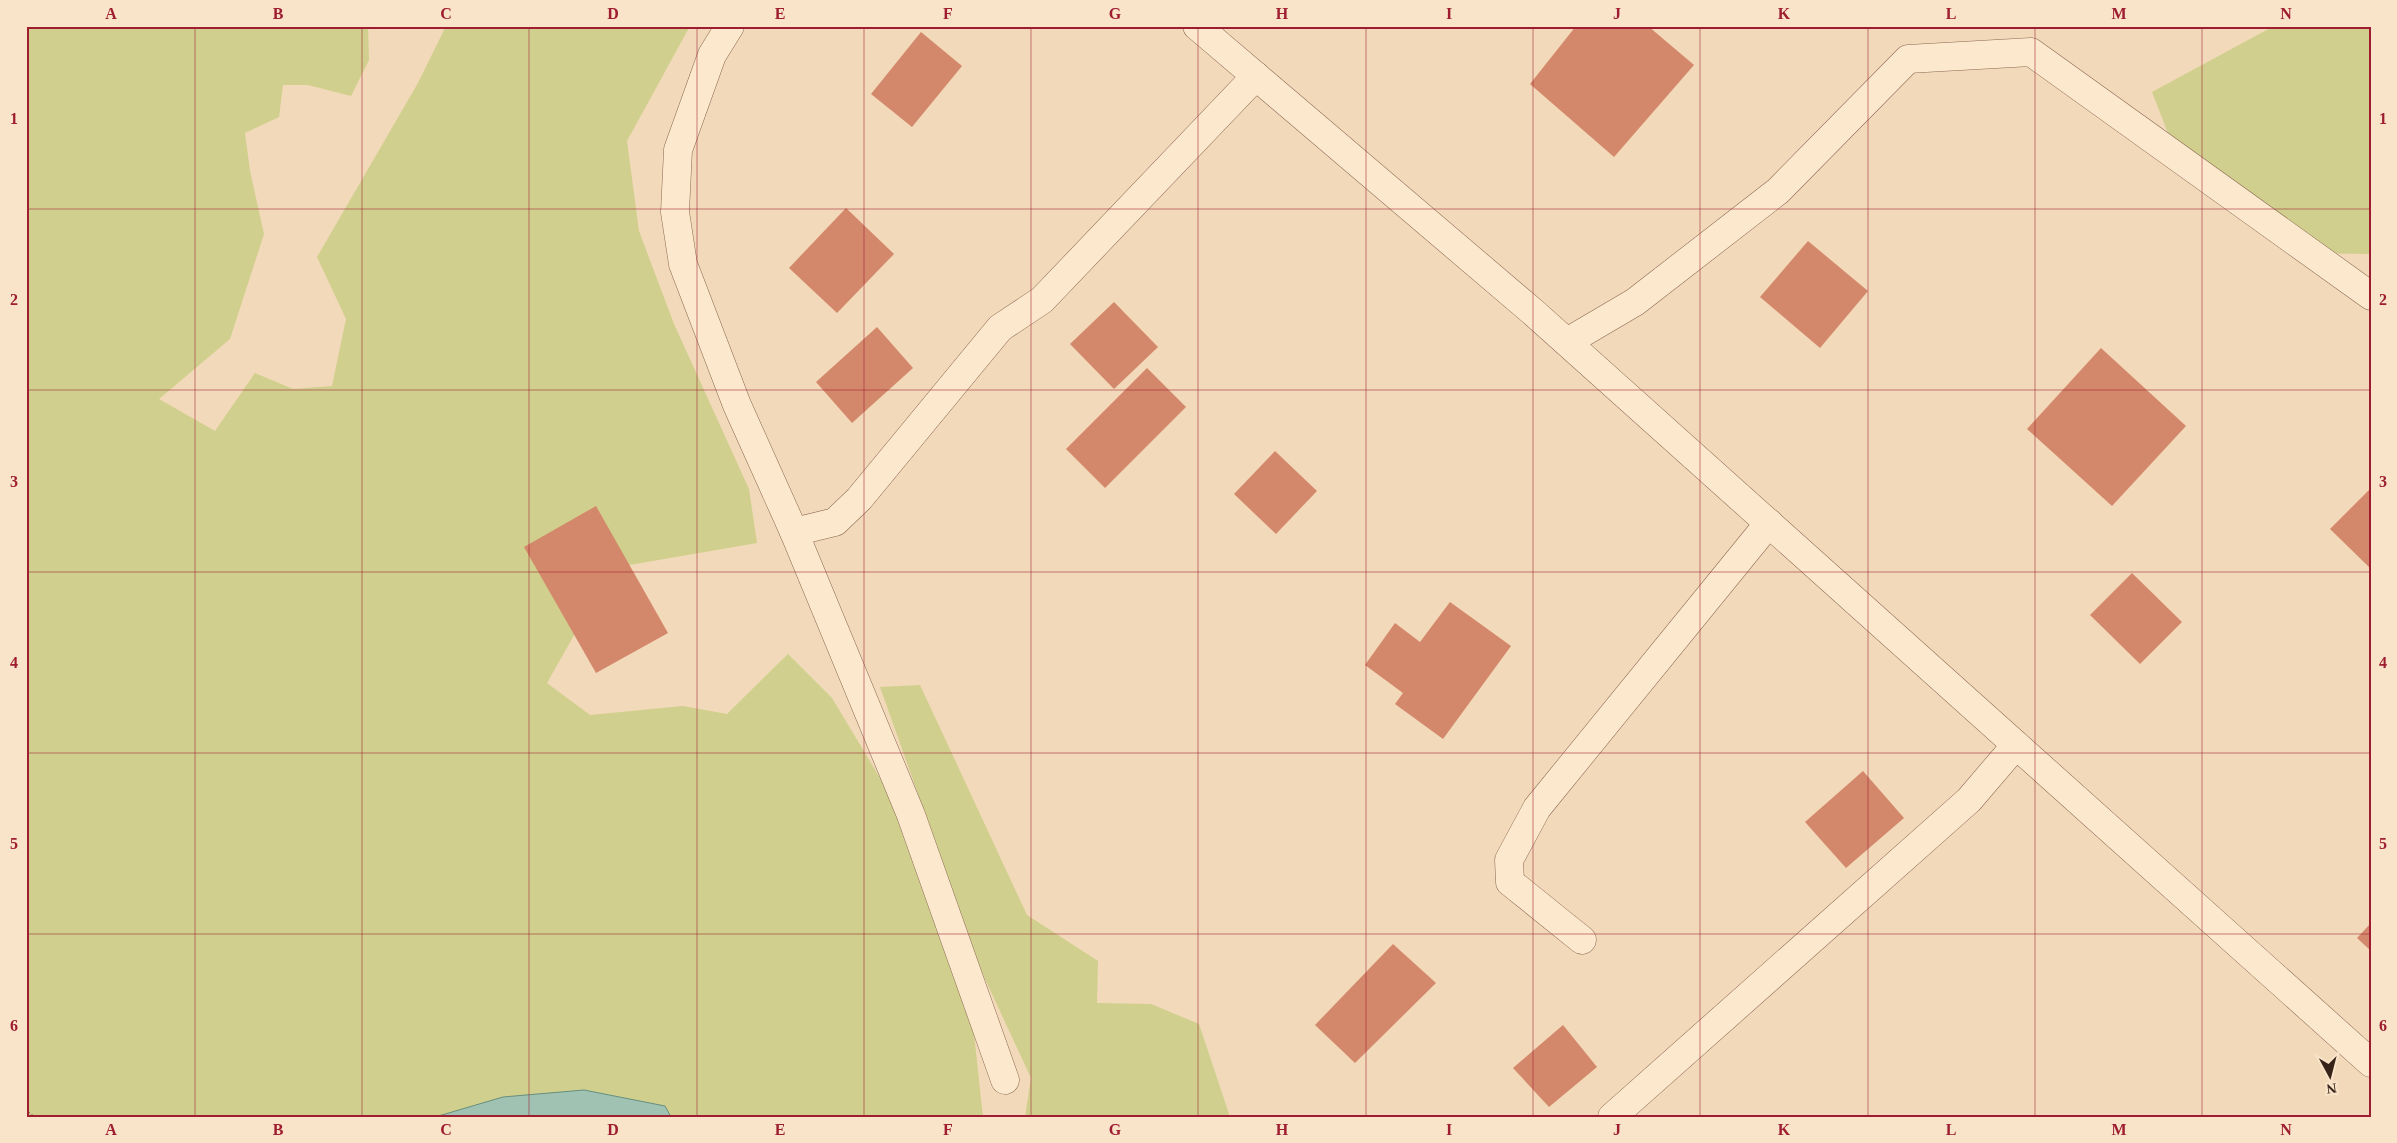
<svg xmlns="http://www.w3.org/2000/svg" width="2397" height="1143" font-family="'Times New Roman',serif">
<rect width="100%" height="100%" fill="#f2d9b9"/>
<g fill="#d0cf8d">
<path d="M26,26h342l1,34 -18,36 -43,-11h-25l-4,32 -34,16 5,38 14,63 -34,105 -71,60 56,32 40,-58 38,16 39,-3 14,-67 -29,-62 101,-174 28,-57h244l-63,115 12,90 35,93 75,165 8,54 -145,25 -65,115 43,32 93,-9 44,8 61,-60 44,44 99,165 43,171 9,83h-957z"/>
<path d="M2274,26h97v228l-70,-1 -114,-71 -35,-90z"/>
<path d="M920,685l107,230 71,46 -1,42 54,1 48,20 31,93h-205l6,-39 -52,-112 -99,-279z"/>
</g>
<path fill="#9fc2b2" stroke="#668f7f" d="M584,1090l81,16 6,11h-236l68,-20z"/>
<g fill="#d4886b">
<path d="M1576,26h72l46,39 -80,92 -84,-73z"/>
<path d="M921,32l41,34 -50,61 -41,-33z"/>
<path d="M846,208l48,46 -57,59 -48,-45z"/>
<path d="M1808,241l60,50 -48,57 -60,-51z"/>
<path d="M1114,302l44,45 -44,42 -44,-45z"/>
<path d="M877,327l36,41 -61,55 -36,-41z"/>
<path d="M2101,348l85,78 -74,80 -85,-77z"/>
<path d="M1147,368l39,39 -81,81 -39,-39z"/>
<path d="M1275,451l42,40 -41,43 -42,-40z"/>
<path d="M2371,488v81l-41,-40z"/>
<path d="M596,506l72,127 -72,40 -72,-126z"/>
<path d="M2132,573l50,49 -42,42 -50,-49z"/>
<path d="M1450,602l61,44 -68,93 -48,-35 8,-11 -38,-28 30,-42 25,19z"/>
<path d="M1863,771l41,47 -58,50 -41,-46z"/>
<path d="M2371,923v28l-14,-13z"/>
<path d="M1393,944l43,39 -81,80 -40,-38z"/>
<path d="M1563,1025l34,42 -48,40 -36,-39z"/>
</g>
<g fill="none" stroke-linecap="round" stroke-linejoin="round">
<g stroke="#8a6853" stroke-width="29">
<g id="minor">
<path d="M730,26l-18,29 -34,95 -3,62 8,52 54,141 57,127 117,283 94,265"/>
<path d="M1197,26l336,286 838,751"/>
<path d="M1567,342l68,-40 143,-111 130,-132 123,-7 340,244"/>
<path d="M794,532l41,-10 24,-23 141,-171 42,-28 214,-224"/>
<path d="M1582,940l-72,-58 -1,-22 28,-52 232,-285"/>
<path d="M1612,1117l357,-317 47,-55"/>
</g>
</g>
<path stroke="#8a6853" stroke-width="3" stroke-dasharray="4 2.5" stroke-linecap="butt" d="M26,1111l7,6"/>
<use href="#minor" stroke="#fce8cd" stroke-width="28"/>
</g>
<path fill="none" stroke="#9e1d30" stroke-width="1" stroke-opacity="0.55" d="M195,26v1091M362,26v1091M529,26v1091M697,26v1091M864,26v1091M1031,26v1091M1198,26v1091M1366,26v1091M1533,26v1091M1700,26v1091M1868,26v1091M2035,26v1091M2202,26v1091M26,209h2345M26,390h2345M26,572h2345M26,753h2345M26,934h2345"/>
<rect width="2397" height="1143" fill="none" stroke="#f9e4ca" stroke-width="55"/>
<g transform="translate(2330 1076) rotate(173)" stroke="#f9e4ca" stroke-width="4" paint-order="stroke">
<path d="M0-4L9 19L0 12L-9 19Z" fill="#372319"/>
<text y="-8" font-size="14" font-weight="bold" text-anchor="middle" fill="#372319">N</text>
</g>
<rect x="28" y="28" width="2342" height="1088" fill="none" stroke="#9e1d30" stroke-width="2"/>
<g font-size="16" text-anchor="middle" font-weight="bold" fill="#9e1d30">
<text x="111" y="19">A</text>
<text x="278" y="19">B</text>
<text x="446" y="19">C</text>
<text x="613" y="19">D</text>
<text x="780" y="19">E</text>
<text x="948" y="19">F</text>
<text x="1115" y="19">G</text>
<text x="1282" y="19">H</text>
<text x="1449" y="19">I</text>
<text x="1617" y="19">J</text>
<text x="1784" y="19">K</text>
<text x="1951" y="19">L</text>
<text x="2119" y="19">M</text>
<text x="2286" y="19">N</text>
<text x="14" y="124">1</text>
<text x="2383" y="124">1</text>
<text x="14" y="305">2</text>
<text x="2383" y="305">2</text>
<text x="14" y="487">3</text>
<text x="2383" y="487">3</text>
<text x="14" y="668">4</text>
<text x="2383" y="668">4</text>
<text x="14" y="849">5</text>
<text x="2383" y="849">5</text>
<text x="14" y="1031">6</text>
<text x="2383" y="1031">6</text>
<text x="111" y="1135">A</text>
<text x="278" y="1135">B</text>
<text x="446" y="1135">C</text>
<text x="613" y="1135">D</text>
<text x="780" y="1135">E</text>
<text x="948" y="1135">F</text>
<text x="1115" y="1135">G</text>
<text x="1282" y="1135">H</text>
<text x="1449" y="1135">I</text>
<text x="1617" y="1135">J</text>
<text x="1784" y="1135">K</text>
<text x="1951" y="1135">L</text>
<text x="2119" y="1135">M</text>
<text x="2286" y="1135">N</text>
</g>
</svg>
